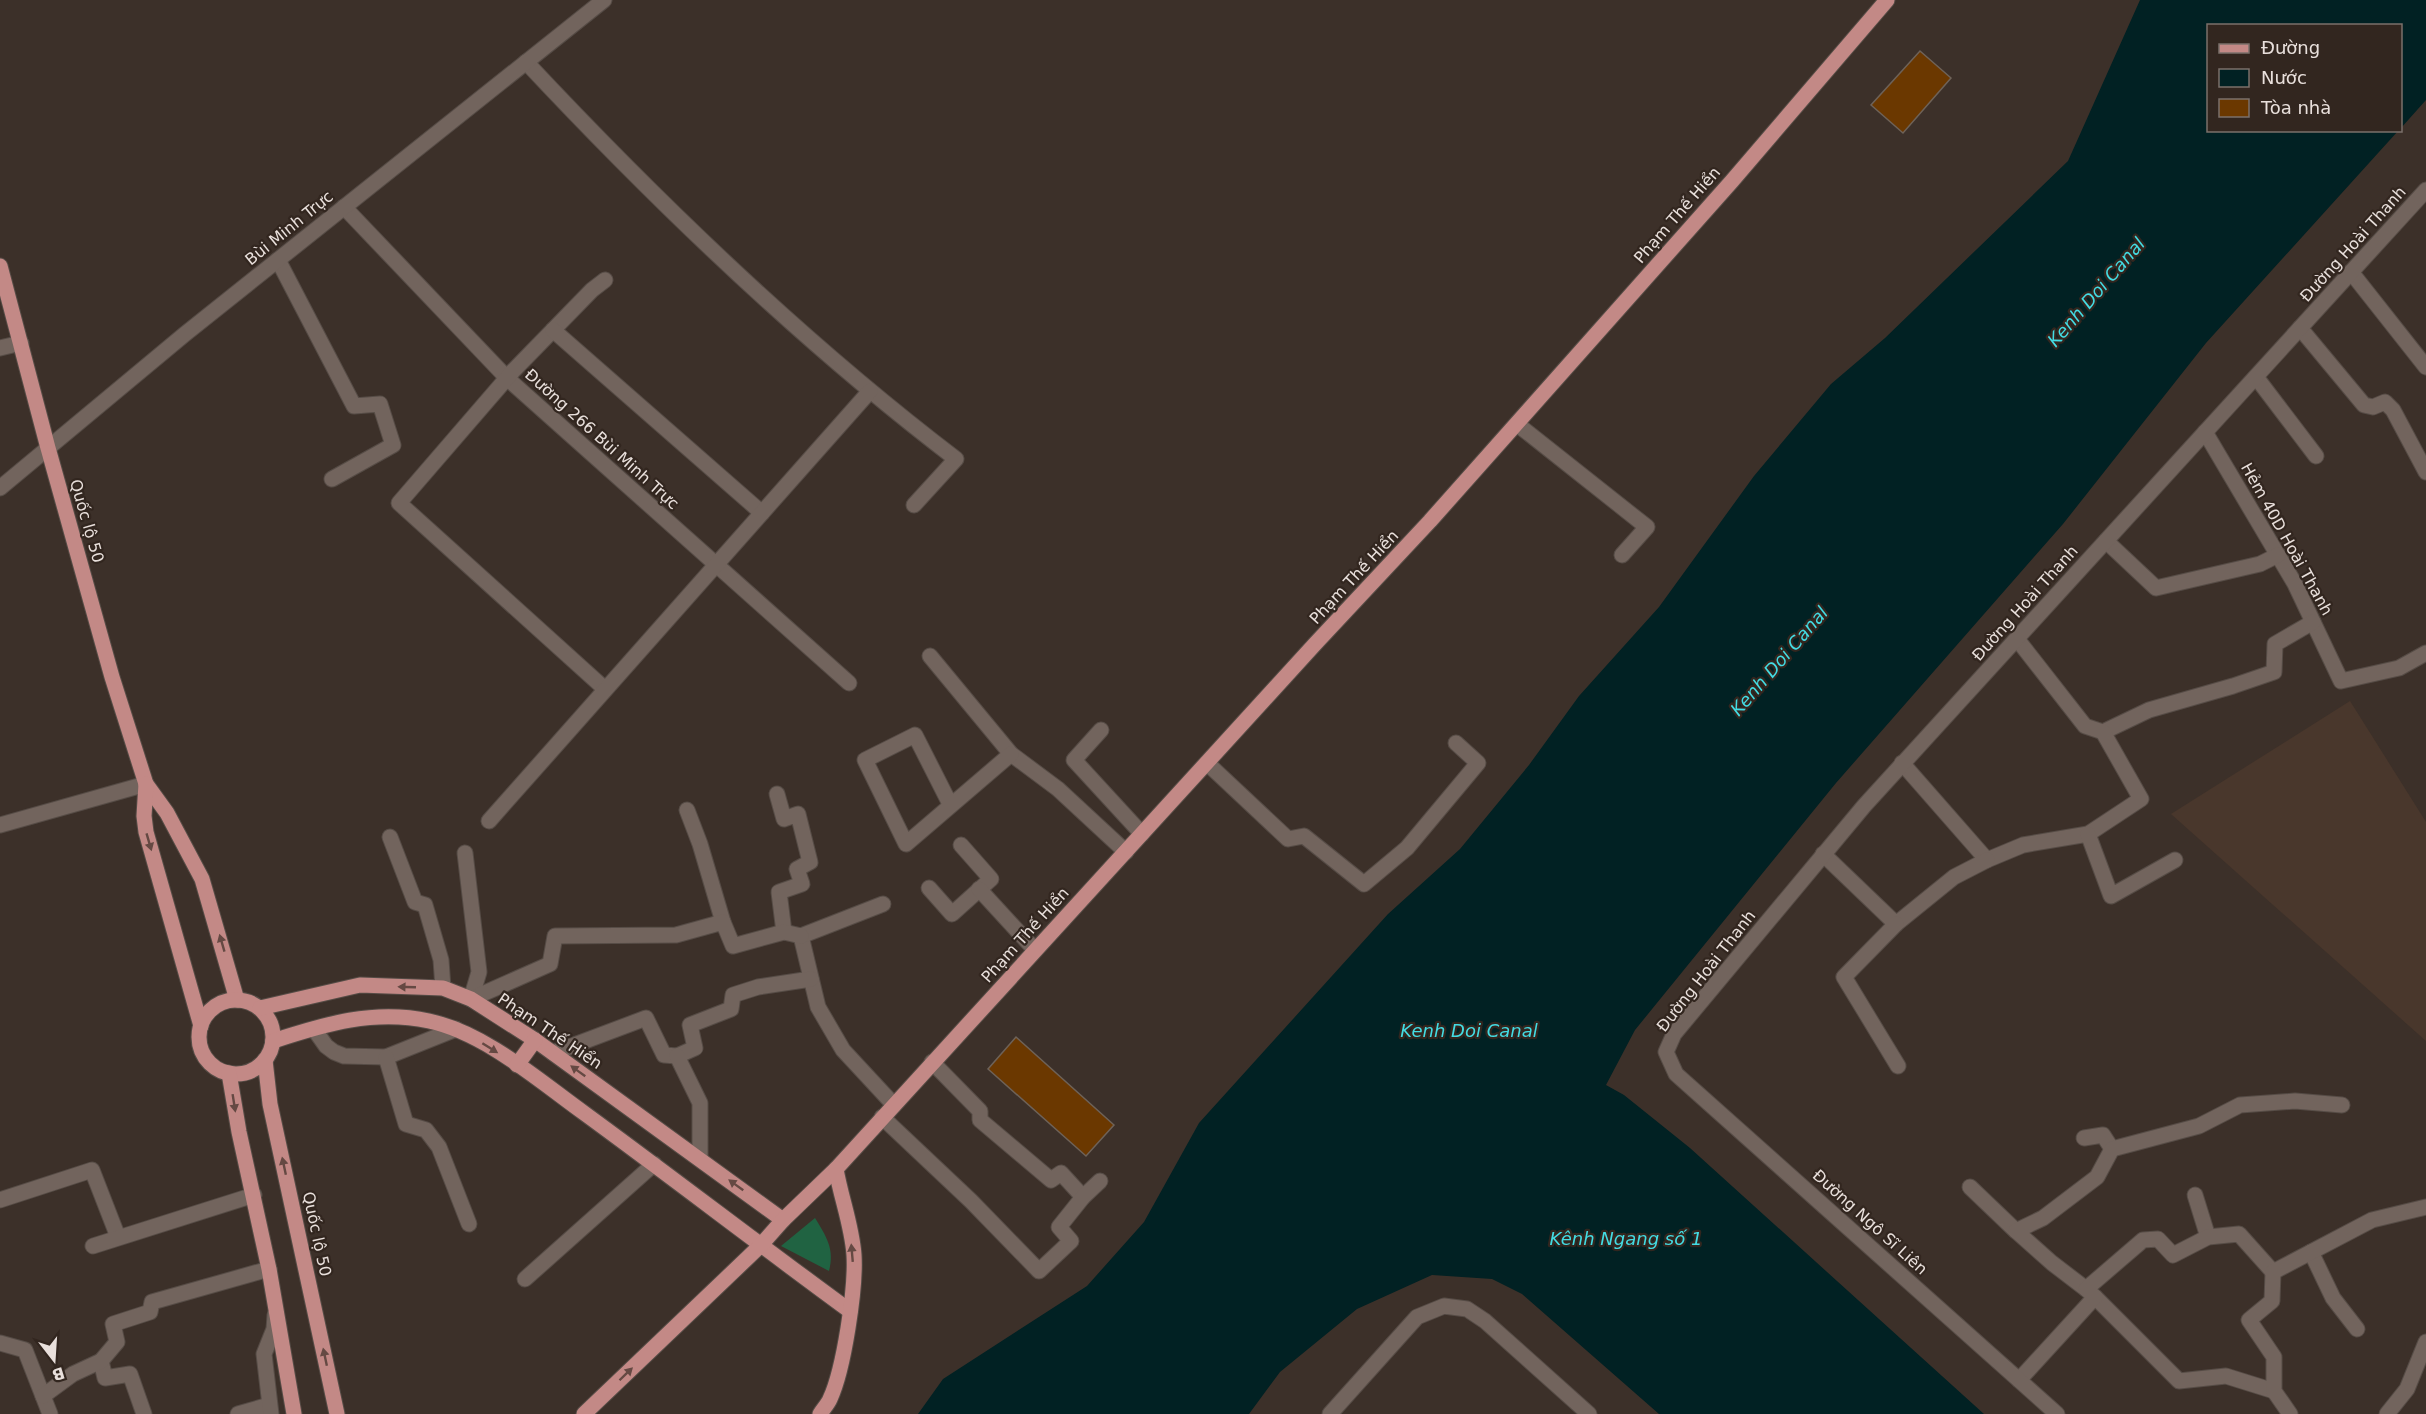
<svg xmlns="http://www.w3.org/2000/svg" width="2426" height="1414" font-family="'DejaVu Sans',sans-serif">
<rect width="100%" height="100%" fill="#3c3029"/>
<path fill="#49372c" d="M2350,701l76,121v219l-255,-227z"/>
<path fill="#206342" d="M815,1218c11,18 20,31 14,53l-48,-25z"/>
<path fill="#012123" d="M2140,0h286v100l-25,28 -1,-102h-192v104l190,1 -192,212 -143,181 -227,259 -201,247 -29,55 18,10 66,53 294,266h-325l-137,-120 -30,-15 -60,-4 -75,34 -77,63 -31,42h-331l25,-35 144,-93 57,-64 55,-99 189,-209 72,-65 69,-84 50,-69 80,-89 95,-131 77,-92 54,-46 183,-177z"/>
<g fill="#6b3800" stroke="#6e6258" stroke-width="1.5">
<path d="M1920,51l31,27 -48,55 -32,-28z"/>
<path d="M1016,1037l98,88 -28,31 -98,-87z"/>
</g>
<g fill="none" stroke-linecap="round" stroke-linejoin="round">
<g stroke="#564c46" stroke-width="17">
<g id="minor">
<path d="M526,62c133,142 275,279 430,397l-42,46"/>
<path d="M344,207l164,172 341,304"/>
<path d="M278,260l76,146 26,-2 13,41 -61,34"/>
<path d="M2351,272l75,95"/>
<path d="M605,280l-13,10 -79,81 -114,132 206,186"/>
<path d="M2300,328l64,77 9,2 12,-5 8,8 33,62"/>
<path d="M553,330l209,183"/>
<path d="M0,348l21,-5"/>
<path d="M2256,377l60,79"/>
<path d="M1517,424l130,103 -25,28"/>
<path d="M2205,432l90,152 46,97 58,-13 27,-15"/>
<path d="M0,488l185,-154 419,-334"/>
<path d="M2106,541l50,47 104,-24 18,-9"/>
<path d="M930,656l81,98 47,35 68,63"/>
<path d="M1101,730l-27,30 68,74"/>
<path d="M2103,732l46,-22 84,-24 41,-14 1,-28 38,-22"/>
<path d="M1207,763l81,76 16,-3 60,48 43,-36 71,-85 -22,-20"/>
<path d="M1902,763l85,97 36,-15 65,-11 53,-35 -38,-67 -18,-6 -68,-87"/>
<path d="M777,794l7,25 14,-5 12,48 -13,7 5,15 -23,8 5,40"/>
<path d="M950,804l-35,-69 -50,25 41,84 105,-90"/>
<path d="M687,810l13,34 23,78"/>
<path d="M489,821l381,-430"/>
<path d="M0,825l146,-41"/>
<path d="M2088,834l23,62 64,-36"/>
<path d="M390,837l25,65 10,3 16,55 2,28"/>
<path d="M465,853l14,119 -8,27"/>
<path d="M1823,854l73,70 58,-47 33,-17"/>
<path d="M929,888l23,26 39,-35 -30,-34"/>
<path d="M979,889l56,61"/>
<path d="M1896,924l-52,53 54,89"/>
<path d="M801,936l17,71 25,43 51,55"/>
<path d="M801,936l82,-32"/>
<path d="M471,999l79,-35 5,-28 121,-1 47,-13 10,24 51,-14 17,4"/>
<path d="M314,1029l12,17 8,6 10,4 42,1 70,-28"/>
<path d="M553,1053l93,-35 18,37 13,1 18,-8 -5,-23 41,-16 2,-14 25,-8 53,-8"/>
<path d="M677,1056l23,47v56"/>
<path d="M386,1057l20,67 20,6 13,17 30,77"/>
<path d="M932,1062l48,49v9l71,60 10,-7 22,24"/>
<path d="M882,1117l89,84 68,70 32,-30 -12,-14 24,-30 17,-16"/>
<path d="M2084,1138l19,-3 9,14"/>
<path d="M1970,1187l46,44"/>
<path d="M2195,1195l13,42"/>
<path d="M0,1200l92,-30 26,67"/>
<path d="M93,1246l161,-51"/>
<path d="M2311,1252l22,46 24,31"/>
<path d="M525,1279l129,-115"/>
<path d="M2086,1289l-34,-26 -36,-32 27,-13 54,-41 15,-28 87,-23 41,-21 55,-4 47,4"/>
<path d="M2095,1297l84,84 47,-5 48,15"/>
<path d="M0,1343l25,7 25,64"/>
<path d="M101,1361l4,17 25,-4 14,40"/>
<path d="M2019,1380l76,-83 -9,-8 57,-49 15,-1 15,16 35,-18 31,-3 34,38"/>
<path d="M43,1396l30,-22 28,-13 16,-19 -4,-18 37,-12 2,-10 117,-33"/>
<path d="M238,1414l31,-9"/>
<path d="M271,1414l-7,-60 10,-25 1,-14"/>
<path d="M1330,1414l87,-97 27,-11 23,3 18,12 104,93"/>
<path d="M2057,1414l-381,-340 -10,-22 8,-18 190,-228 562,-616"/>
<path d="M2290,1414l-16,-23v-34l-25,-37 23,-19 1,-29 99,-52 54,-13"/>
<path d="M2387,1414l20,-25 19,-47"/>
</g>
</g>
<g stroke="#564c46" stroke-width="17">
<g id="major">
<path d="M0,266l48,182 64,229 34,107 21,29 35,66 35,121"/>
<path d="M146,784l-2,32 2,16 55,194"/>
<circle cx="236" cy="1037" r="37"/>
<path d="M260,1008l100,-23 83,3 28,11 64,41 248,180"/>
<path d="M273,1041c52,-17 101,-32 156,-20 56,12 109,59 155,92 89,65 177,133 266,198"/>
<path d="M265,1060l5,44 67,310"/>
<path d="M517,1065l18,-25"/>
<path d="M229,1073l10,59 30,137 25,145"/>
<path d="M584,1414l176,-168 23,-26 53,-51 479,-525 115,-123 302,-340 155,-181"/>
<path d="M820,1414c3,-5 8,-10 10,-15 14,-30 26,-111 24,-144 -2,-29 -13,-57 -18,-86"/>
</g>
</g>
<use href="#minor" stroke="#72645d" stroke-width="15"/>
<use href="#major" stroke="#c38986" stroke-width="15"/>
</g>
<defs><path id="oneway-solid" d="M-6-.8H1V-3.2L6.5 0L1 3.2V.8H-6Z" transform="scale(1.5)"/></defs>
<g fill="#654943">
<use href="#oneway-solid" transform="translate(149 842) rotate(74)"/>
<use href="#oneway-solid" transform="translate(222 943) rotate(-106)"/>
<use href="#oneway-solid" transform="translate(407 987) rotate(-178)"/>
<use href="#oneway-solid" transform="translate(490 1048) rotate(32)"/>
<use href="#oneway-solid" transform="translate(578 1071) rotate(-144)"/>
<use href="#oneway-solid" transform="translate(234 1103) rotate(81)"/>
<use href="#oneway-solid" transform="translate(284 1166) rotate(-102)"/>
<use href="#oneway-solid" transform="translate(736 1185) rotate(-144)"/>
<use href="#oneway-solid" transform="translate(852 1253) rotate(-95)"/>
<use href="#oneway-solid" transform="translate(325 1357) rotate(-102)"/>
<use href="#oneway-solid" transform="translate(626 1374) rotate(-44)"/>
</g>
<g text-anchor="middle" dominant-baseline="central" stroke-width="4.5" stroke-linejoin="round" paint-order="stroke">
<g font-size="16" fill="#e9e0dc" stroke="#32261f">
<text transform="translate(1677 215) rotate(-49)">Phạm Thế Hiển</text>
<text transform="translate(289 228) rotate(-39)">Bùi Minh Trực</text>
<text transform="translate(2353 244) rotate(-48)">Đường Hoài Thanh</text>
<text transform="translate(602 439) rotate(42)">Đường 266 Bùi Minh Trực</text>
<text transform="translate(87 521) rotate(74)">Quốc lộ 50</text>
<text transform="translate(2287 539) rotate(61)">Hẻm 40D Hoài Thanh</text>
<text transform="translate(1354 577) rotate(-47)">Phạm Thế Hiển</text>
<text transform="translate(2025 603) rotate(-48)">Đường Hoài Thanh</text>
<text transform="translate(1025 935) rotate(-48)">Phạm Thế Hiển</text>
<text transform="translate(1706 971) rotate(-52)">Đường Hoài Thanh</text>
<text transform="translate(550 1031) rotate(34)">Phạm Thế Hiển</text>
<text transform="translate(1870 1222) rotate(42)">Đường Ngô Sĩ Liên</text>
<text transform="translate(317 1234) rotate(78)">Quốc lộ 50</text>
</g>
<g font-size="18" font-style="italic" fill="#43dce3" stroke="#32261f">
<text transform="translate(2096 292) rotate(-49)">Kenh Doi Canal</text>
<text transform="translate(1779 661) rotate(-49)">Kenh Doi Canal</text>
<text x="1469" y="1030">Kenh Doi Canal</text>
<text x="1626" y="1238">Kênh Ngang số 1</text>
</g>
</g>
<rect x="2207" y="24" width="195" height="108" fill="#32261f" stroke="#7b706b" stroke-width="1.5"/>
<rect x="2219" y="44" width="30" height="9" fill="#c38986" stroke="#7b706b" stroke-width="1.5"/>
<text x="2261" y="54" font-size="18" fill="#e9e0dc">Đường</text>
<rect x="2219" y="69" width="30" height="18" fill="#012123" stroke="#7b706b" stroke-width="1.5"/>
<text x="2261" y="84" font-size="18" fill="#e9e0dc">Nước</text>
<rect x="2219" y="99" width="30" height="18" fill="#6b3800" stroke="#7b706b" stroke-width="1.5"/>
<text x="2261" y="114" font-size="18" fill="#e9e0dc">Tòa nhà</text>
<g transform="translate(54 1360) rotate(163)" stroke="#32261f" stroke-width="4.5" paint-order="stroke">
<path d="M0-4.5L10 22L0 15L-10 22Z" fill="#e9e0dc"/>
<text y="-9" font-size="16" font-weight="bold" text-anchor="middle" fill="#e9e0dc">B</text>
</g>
</svg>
